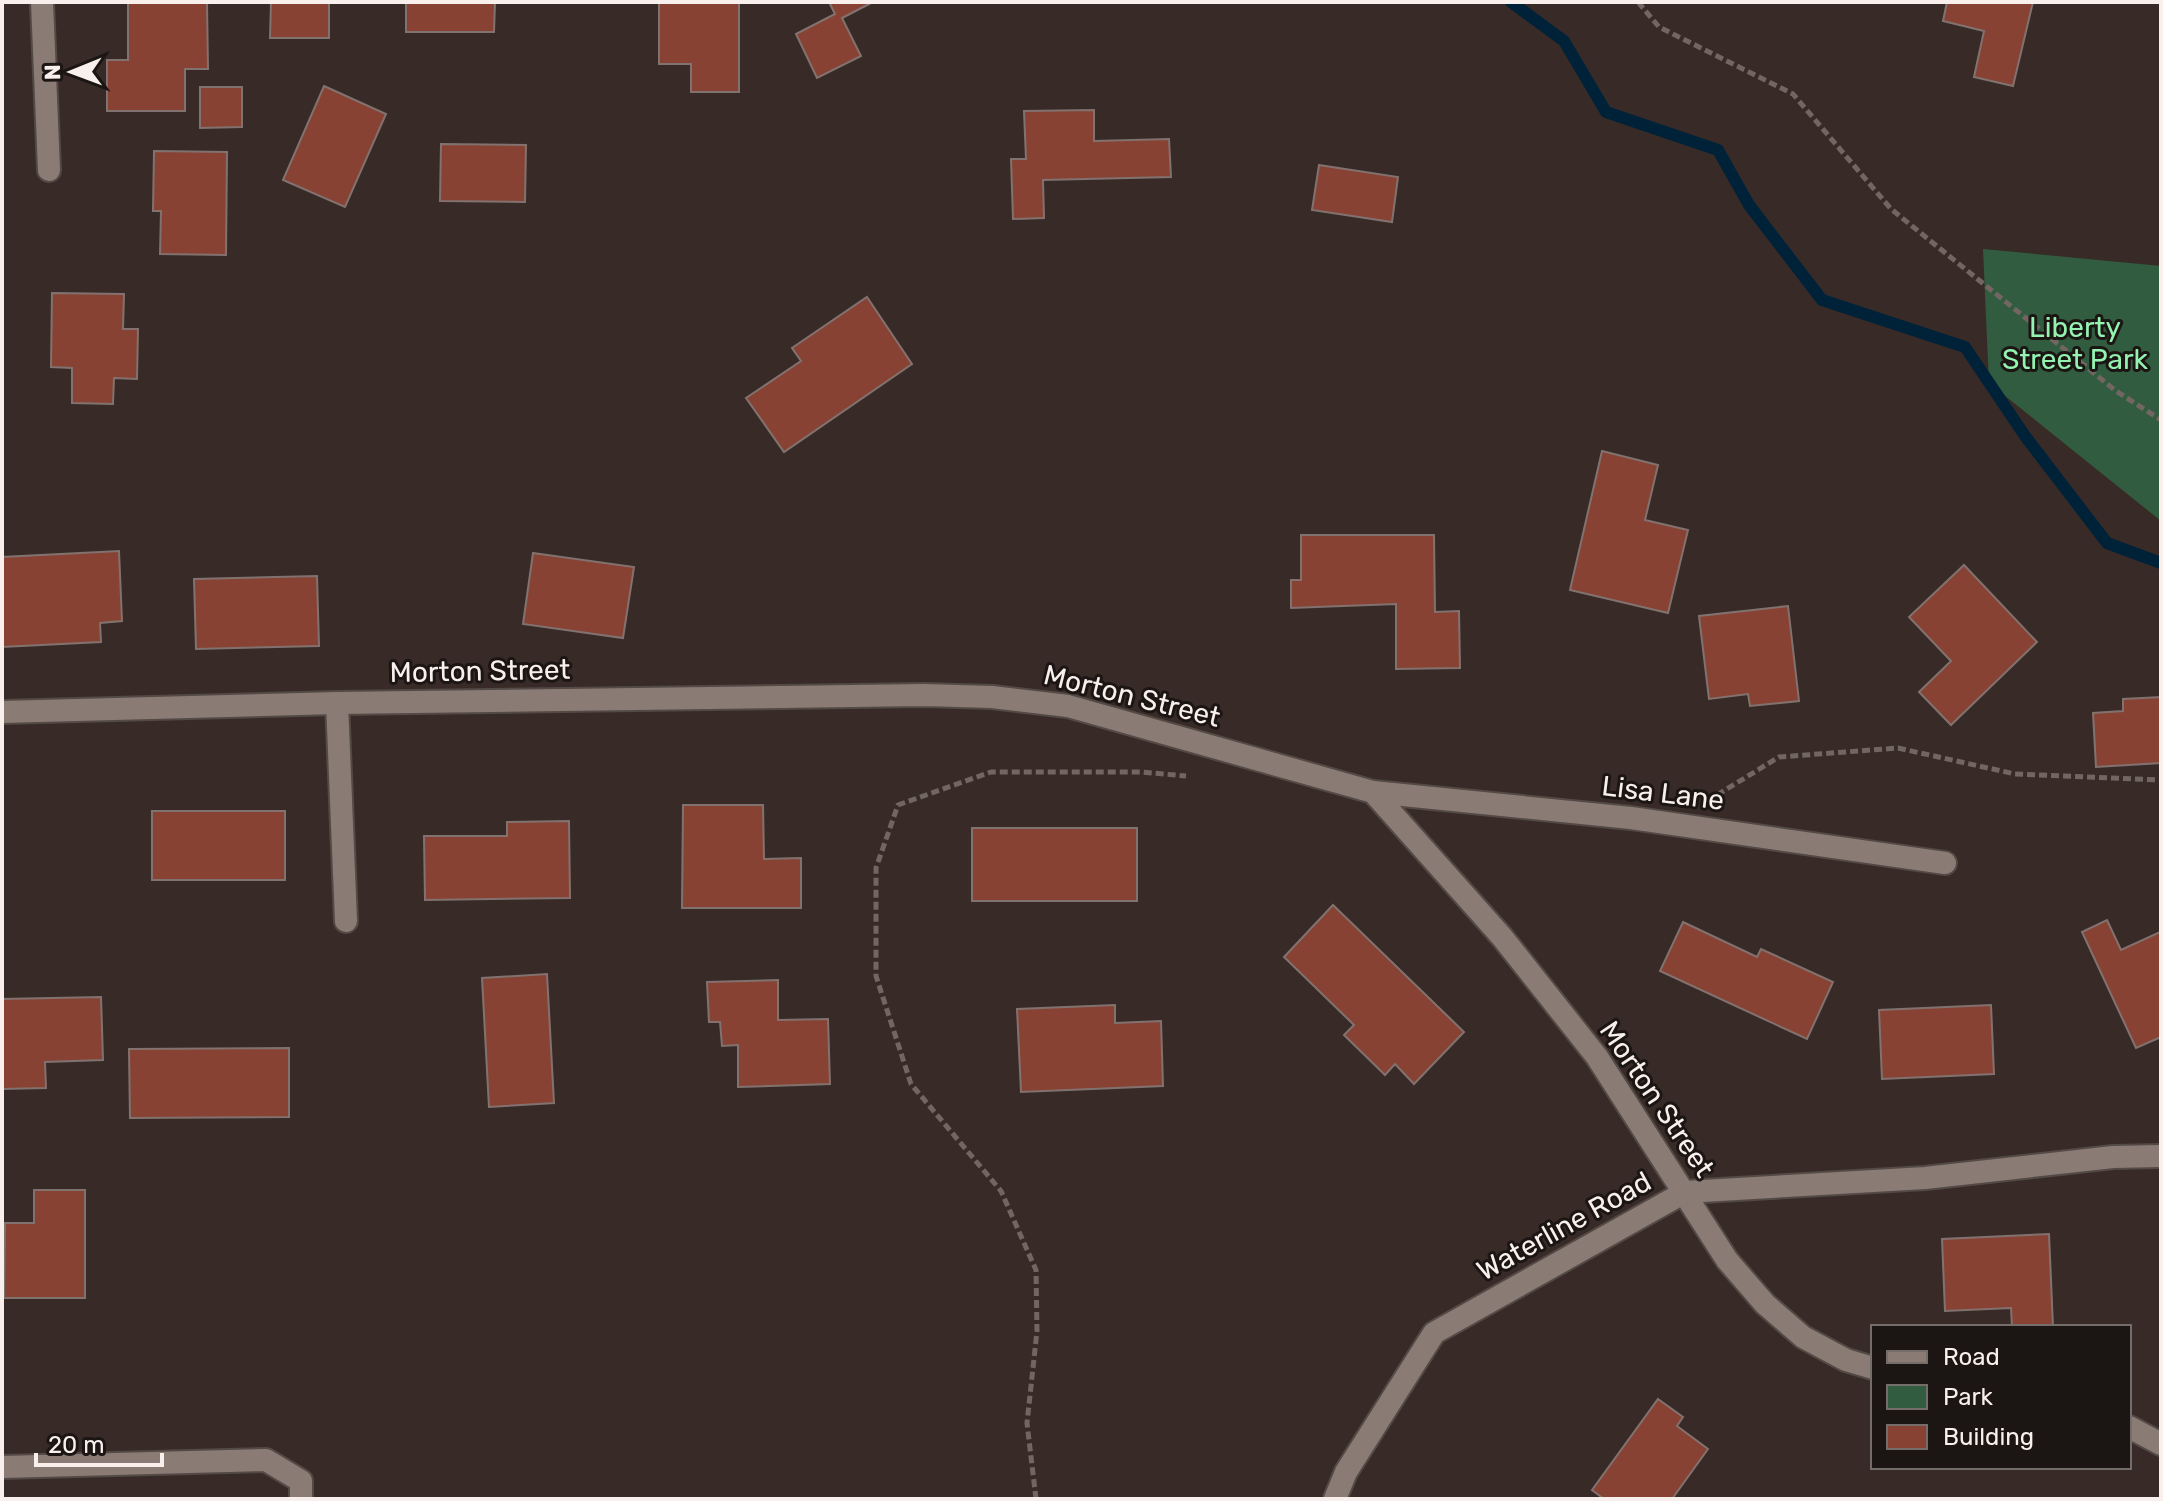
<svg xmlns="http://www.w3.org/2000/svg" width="2163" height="1501" font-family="Rubik,sans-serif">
<rect width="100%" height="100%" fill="#382b27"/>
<path fill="#325c3f" d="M1983,249l178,17v255l-172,-138z"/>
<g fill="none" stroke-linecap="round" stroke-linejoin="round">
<path stroke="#002239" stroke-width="12" d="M1511,2l53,39 42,71 112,38 31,55 73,95 143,47 60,89 82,107 54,20"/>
</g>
<g fill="#884234" stroke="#82726f" stroke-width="2">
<path d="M128,2h79l1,67h-23v42h-78v-51h21z"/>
<path d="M271,2h58v36h-59z"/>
<path d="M406,2h89l-1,30h-88z"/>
<path d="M659,2h80v90h-48v-28h-32z"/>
<path d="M829,2h44l-31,16 19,38 -44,22 -21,-44 39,-20z"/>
<path d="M1947,2h86l-20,84 -39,-9 10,-46 -41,-10z"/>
<path d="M324,86l62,28 -41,93 -62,-27z"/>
<path d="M200,87h42v40l-42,1z"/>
<path d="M1094,110v31l75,-2 2,38 -128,3 1,38 -31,1 -2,-60h15l-2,-48z"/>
<path d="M441,144l85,1 -1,57 -85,-1z"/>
<path d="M154,151l73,1 -1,103 -66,-1 1,-43h-8z"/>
<path d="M1319,165l79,12 -6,45 -80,-12z"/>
<path d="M52,293l72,1 -1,35h15l-1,50 -23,-1 -1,26 -41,-1v-35l-21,-1z"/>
<path d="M867,297l45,67 -128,88 -38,-54 55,-37 -9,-13z"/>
<path d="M1602,451l56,14 -13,55 43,10 -20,83 -98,-23z"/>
<path d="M1301,535h133l1,77 24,-1 1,57 -64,1v-65l-105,4v-28h10z"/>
<path d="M119,551l3,70 -22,2 1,19 -99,5v-90z"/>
<path d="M533,553l101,14 -11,71 -100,-14z"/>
<path d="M1964,565l73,77 -86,83 -32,-33 32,-31 -42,-44z"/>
<path d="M317,576l2,70 -123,3 -2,-70z"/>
<path d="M1788,606l11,95 -49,5 -2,-12 -39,5 -10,-83z"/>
<path d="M2161,697v66l-65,4 -3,-54 30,-2v-12z"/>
<path d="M683,805h80l1,54 37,-1v50h-119z"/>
<rect x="152" y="811" width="133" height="69"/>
<path d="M569,821l1,77 -145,2 -1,-64h83v-14z"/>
<rect x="972" y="828" width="165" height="73"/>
<path d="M1333,905l131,127 -50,52 -19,-20 -10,11 -41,-40 10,-10 -70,-68z"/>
<path d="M2107,920l14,30 39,-18 1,2v103l-25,11 -54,-116z"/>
<path d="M1683,922l74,35 4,-8 72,33 -26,57 -147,-68z"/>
<path d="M547,974l7,129 -65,4 -7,-129z"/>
<path d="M778,980v40l50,-1 2,65 -92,3v-42l-16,1 -2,-24h-11l-2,-40z"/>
<path d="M101,997l2,63 -58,2 1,26 -44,1v-90z"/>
<path d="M1115,1005v18l46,-2 2,65 -142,6 -4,-83z"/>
<path d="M1991,1005l3,69 -112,5 -3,-69z"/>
<path d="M289,1048v69l-159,1 -1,-69z"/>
<path d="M34,1190h51v108h-81l1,-75h29z"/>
<path d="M2049,1234l4,93h-41l-1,-19 -66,3 -3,-72z"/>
<path d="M1658,1399l25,18 -6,9 31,23 -36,50h-68l-12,-9z"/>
</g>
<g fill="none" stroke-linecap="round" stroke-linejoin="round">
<g stroke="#534945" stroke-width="26">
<g id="minor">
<path d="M42,2l7,168"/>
<path d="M337,703l9,218"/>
<path d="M2,712l335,-9 587,-8 68,2 76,9 305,86 129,145 95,120 130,203 38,44 38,33 43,23 27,8"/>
<path d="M1373,792l258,26 314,45"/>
<path d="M2129,1427l32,17"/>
<path d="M2,1467l264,-7 35,21v18"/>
<path d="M1335,1499l11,-27 88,-139 251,-141 240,-14 188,-21 48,-1"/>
</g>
</g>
<g stroke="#726663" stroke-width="5" stroke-dasharray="8 4" stroke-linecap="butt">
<path d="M1638,2l21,25 134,67 98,115 225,182 45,29"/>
<path d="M1717,795l62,-38 119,-9 117,26 146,6"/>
<path d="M1036,1499l-9,-76 10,-92 -1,-61 -35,-79 -90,-107 -35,-108v-108l22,-63 93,-33h150l45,4"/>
</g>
<use href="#minor" stroke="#8a7b75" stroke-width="22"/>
</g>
<g text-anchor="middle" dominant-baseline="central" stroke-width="6" stroke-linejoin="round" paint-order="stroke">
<g font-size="28" fill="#94f3b1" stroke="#1b1513">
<text x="2075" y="327">Liberty<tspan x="2075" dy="32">Street Park</tspan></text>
</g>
<g font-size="28" fill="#f9f0ed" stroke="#1b1513">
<text transform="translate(480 671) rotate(-1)">Morton Street</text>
<text transform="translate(1132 696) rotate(14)">Morton Street</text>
<text transform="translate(1663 793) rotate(7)">Lisa Lane</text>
<text transform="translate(1657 1099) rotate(56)">Morton Street</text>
<text transform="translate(1564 1226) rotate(-29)">Waterline Road</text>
</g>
</g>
<rect width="2163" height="1501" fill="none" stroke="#f9f0ed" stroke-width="8"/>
<rect x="1871" y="1325" width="260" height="144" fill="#1b1513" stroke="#746d6a" stroke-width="2"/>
<rect x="1887" y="1351" width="40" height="12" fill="#8a7b75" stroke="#746d6a" stroke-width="2"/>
<text x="1943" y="1365" font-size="24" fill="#f9f0ed">Road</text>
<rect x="1887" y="1385" width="40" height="24" fill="#325c3f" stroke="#746d6a" stroke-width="2"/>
<text x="1943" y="1405" font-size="24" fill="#f9f0ed">Park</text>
<rect x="1887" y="1425" width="40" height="24" fill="#884234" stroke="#746d6a" stroke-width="2"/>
<text x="1943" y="1445" font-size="24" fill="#f9f0ed">Building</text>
<g transform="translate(72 72) rotate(269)" stroke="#1b1513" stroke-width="6" paint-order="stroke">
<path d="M0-6L14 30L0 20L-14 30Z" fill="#f9f0ed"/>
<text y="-12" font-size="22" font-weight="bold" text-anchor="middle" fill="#f9f0ed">N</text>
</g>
<path d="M36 1453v12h126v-12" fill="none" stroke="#f9f0ed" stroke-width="4"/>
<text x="48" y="1453" font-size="24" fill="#f9f0ed" stroke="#1b1513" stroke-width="6" paint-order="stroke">20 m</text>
</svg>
